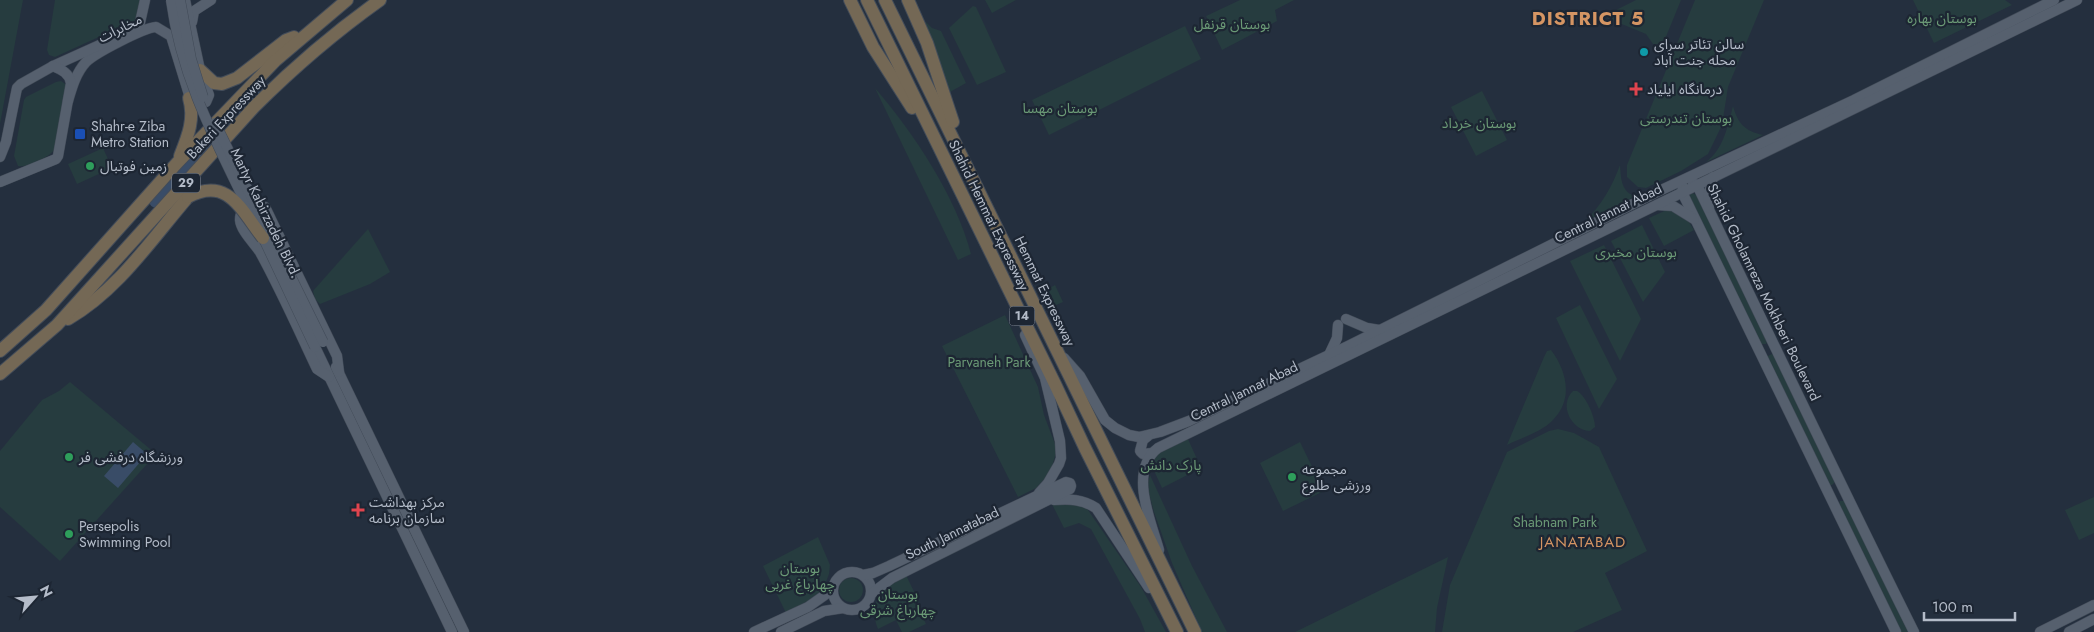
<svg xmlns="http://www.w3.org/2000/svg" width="2094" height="632" font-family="Jost,'Noto Sans Arabic',sans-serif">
<rect width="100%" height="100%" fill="#242f3e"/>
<g fill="#263c3f">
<path d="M0,0h23l-23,124z"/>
<path d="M55,0h86l-5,20 -81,37 -6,-2 -2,-5z"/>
<path d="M985,0h31l-24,13z"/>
<path d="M1240,0h54l-19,10 2,11 -55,29 -16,-34z"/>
<path d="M1636,0h45l-18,44h-10l-7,-10 -39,-16 -1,-3z"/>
<path d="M1695,0h69l-36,87 -6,38 -14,29 -27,17 -35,17 -8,-1 -11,-10v-12z"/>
<path d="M1913,0h92l7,5 -78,38z"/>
<path d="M973,6l3,1 30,65 -29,13 -28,-57z"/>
<path d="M925,21l7,7 9,3 25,52 -16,9z"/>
<path d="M1185,26l16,33 -152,76 -17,-35z"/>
<path d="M61,81l7,5 -11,61c-6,9 -28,21 -39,19l-4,-10 10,-56 2,-3 30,-15z"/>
<path d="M875,88c39,45 81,109 96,166l-13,6z"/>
<path d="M1482,91l25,49 -31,16 -25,-49z"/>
<path d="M1733,106c5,18 12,25 30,29l-57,27c17,-12 22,-36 27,-56z"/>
<path d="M103,148l9,20 -35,16 -9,-20z"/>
<path d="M1620,165c1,13 1,28 16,31l-52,26c17,-16 28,-35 36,-57z"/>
<path d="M1693,193l4,3 70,146 -1,2h-6l-70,-144v-6z"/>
<path d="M1671,208l14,8 9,14 -30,16 -15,-28z"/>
<path d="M1642,225l23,47 -22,30 -32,-61z"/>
<path d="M368,229l22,43 -20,12 -50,20 -5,-5 -2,-8z"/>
<path d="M1604,245l37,74 -21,42 -50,-100z"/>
<path d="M1055,285l8,17 -9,4 -8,-16z"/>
<path d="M1580,305l37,74 -18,30 -43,-91z"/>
<path d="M1005,315l33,72 6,28 11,29 1,9 -6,20 -14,15 -18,9 -76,-151z"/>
<path d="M1551,350c16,21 23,50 1,71 -11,11 -31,17 -45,24l37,-88 3,-6z"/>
<path d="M1772,354l4,2 60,125 -4,4h-3l-62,-125 1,-4z"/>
<path d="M70,382l86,72 -96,107 -60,-54v-56l42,-51 17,-9z"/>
<path d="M1577,391c9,5 18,26 18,36l-5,4c-18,0 -32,-26 -17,-40z"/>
<path d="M1558,429l16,4 25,14 48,104 -42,22 17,37 -49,22h-131l8,-47 57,-133 42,-21z"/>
<path d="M1188,439l13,29 -39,20 -12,-26 10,-11z"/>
<path d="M1300,442l24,49 -41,20 -23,-48z"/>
<path d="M1150,475l42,91 35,66h-25l-30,-69 -18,-51 -7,-26z"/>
<path d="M2094,497v36l-15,7 -14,-30z"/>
<path d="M1840,501h4l66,131h-9l-62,-128z"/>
<path d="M1056,503l25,2 7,5 53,77 25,45h-21l-5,-13 -49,-90 -12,-6 -15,5 -12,-24z"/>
<path d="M818,537l12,28 -1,9 -7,19 -36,20 -23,-47z"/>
<path d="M1448,557l-11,51 -2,24h-140z"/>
<path d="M906,575l13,27 -2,3 9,19 -17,8h-7l-6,-12 -18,9c-11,-28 5,-42 28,-54z"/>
<circle cx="851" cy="590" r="12"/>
</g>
<path fill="#394c67" d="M133,442l14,12 -29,34 -14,-12z"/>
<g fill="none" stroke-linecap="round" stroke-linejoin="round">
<path stroke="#394c67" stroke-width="11" d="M155,202l108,-115"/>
<g stroke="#414a57" stroke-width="11">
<g id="major">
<path d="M192,22l2,-11 17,-11"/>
<path d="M131,31l8,-4 6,-27"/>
<path d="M68,101c4,-14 8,-28 18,-39 9,-9 57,-34 70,-35l15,9 20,65 6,3 9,-2 3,-7 -9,-25 -15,-70"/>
<path d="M0,157l6,-15 11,-54 4,-4 32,-18 51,-23"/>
<path d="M0,182l56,-23 2,-3 13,-73c-2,-10 -9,-13 -18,-17"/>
<path d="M1693,183l4,2c72,149 143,299 217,447"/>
<path d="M1683,187l-1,5 214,440"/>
<path d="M1657,205l16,1 21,13"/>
<path d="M1709,208l-1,-11 5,-20"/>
<path d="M1346,319l21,9 12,2"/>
<path d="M1025,335l20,43 15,63 1,17 -2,6 -11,19 -9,10"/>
<path d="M315,347l137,285"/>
<path d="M1329,355l8,-17 1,-13"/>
<path d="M1064,358l16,18 25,44 10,8 14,7 10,2 21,-5 29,-11 159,-75 309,-154 197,-92 200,-100"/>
<path d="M336,367l128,265"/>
<path d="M329,377l-12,-8c-18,-38 -36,-79 -57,-117 -6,-9 -19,-21 -20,-32 0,-14 16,-18 25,-13l72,149 2,16"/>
<path d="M1148,436l-5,4 -3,11 3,3 9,-1"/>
<path d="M1054,500c16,-1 28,-1 42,8l53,80"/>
<path d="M1159,550c-8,-29 -31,-79 -1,-102l919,-448"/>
<circle cx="852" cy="591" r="19"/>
<path d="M863,575l10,-2 16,-7 177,-84 4,1 1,3 -1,3 -178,89 -21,16"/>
<path d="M754,632l54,-25 24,-17"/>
<path d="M781,632l43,-21 19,-3"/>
<path d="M2040,632l54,-27"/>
<path d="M2069,632l25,-13"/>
</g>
</g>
<g stroke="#434c59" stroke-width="14">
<g id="highway">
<path d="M850,0l23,47 39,61"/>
<path d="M867,0l188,384 30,64 92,184"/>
<path d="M885,0l310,632"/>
<path d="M908,0l19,43 26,79"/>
<path d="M200,70l14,13 8,1 15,-6 49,-38 8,-3"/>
<path d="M180,156c8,-20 15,-37 9,-58"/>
<path d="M68,319c50,-29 83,-79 120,-122"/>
<path d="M0,351l46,-41 131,-147 98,-102 72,-61"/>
<path d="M0,374l57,-49 197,-218c39,-39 81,-75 126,-107"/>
</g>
</g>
<use href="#major" stroke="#56606e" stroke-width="10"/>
<use href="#highway" stroke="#746855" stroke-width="12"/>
<g stroke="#414a57" stroke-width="11" stroke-linecap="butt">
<g id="major-bridge">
<path d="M171,0c11,82 48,147 83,220"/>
<path d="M180,0l11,59 12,38"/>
<path d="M215,123l108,219"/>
<path d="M261,233l54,114"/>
</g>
</g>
<g stroke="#434c59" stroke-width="14" stroke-linecap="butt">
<path id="highway-bridge" d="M188,197c40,-21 53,13 75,41"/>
</g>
<use href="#major-bridge" stroke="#56606e" stroke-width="10"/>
<use href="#highway-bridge" stroke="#746855" stroke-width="12"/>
</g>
<circle fill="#0f9aa8" stroke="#1d2633" stroke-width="2" cx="1644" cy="52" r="5"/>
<g fill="#e0444e" stroke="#1d2633" stroke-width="2">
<path d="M1633.5 81.5h5v5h5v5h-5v5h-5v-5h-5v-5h5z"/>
<path d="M355.5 502.5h5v5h5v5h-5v5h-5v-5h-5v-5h5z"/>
</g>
<rect fill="#1a4fb4" stroke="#1d2633" stroke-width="2" x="74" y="128" width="12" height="12" rx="2.5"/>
<g fill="#2e9e5b" stroke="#1d2633" stroke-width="2">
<circle cx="90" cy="166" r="5"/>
<circle cx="69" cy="457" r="5"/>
<circle cx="1292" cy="477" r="5"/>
<circle cx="69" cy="534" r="5"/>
</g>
<g text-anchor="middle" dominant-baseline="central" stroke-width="4.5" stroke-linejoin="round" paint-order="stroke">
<g fill="#1d2633" stroke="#878f9c" stroke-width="1">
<rect x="172" y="173.5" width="28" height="19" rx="4"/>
<rect x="1009.5" y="306.5" width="25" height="19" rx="4"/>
</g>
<g font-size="12" font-weight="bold" fill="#b4bcc9">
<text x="186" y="183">29</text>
<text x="1022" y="316">14</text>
</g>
<g font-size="14" fill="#6b9a76" stroke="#1d2633">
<text x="1942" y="18">بوستان بهاره</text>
<text x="1232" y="24">بوستان قرنفل</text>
<text x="1060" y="108">بوستان مهسا</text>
<text x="1686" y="118">بوستان تندرستی</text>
<text x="1479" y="123">بوستان خرداد</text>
<text x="1636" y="252">بوستان مخبری</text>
<text x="989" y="362">Parvaneh Park</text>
<text x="1171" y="465">پارک دانش</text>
<text x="1555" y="522">Shabnam Park</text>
<text x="800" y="568">بوستان<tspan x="800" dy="16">چهارباغ غربی</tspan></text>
<text x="898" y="594">بوستان<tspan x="898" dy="16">چهارباغ شرقی</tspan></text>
</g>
<g font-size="14" fill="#b4bcc9" stroke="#1d2633">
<text transform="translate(120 28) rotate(-26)">مخابرات</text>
<text transform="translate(226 117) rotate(-47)">Bakeri Expressway</text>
<text transform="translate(266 213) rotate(64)">Martyr Kabirzadeh Blvd.</text>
<text transform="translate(1608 213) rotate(-26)">Central Jannat Abad</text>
<text transform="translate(989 215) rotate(64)">Shahid Hemmat Expressway</text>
<text transform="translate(1045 291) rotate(64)">Hemmat Expressway</text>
<text transform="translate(1764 292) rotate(64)">Shahid Gholamreza Mokhberi Boulevard</text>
<text transform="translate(1244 391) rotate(-26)">Central Jannat Abad</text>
<text transform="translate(952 533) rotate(-26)">South Jannatabad</text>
</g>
<g font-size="14" fill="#b4bcc9" stroke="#1d2633" text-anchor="start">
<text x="1654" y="44">سالن تئاتر سرای<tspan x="1654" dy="16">محله جنت آباد</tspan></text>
<text x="1647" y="89">درمانگاه ایلیاد</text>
<text x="91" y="126">Shahr-e Ziba<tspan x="91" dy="16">Metro Station</tspan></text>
<text x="100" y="166">زمین فوتبال</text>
<text x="79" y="457">ورزشگاه درفشی فر</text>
<text x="1302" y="469">مجموعه<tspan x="1302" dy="16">ورزشی طلوع</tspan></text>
<text x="369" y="502">مرکز بهداشت<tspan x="369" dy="16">سازمان برنامه</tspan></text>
<text x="79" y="526">Persepolis<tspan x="79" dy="16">Swimming Pool</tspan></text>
</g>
<g font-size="15" letter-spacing="1" fill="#d59563" stroke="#1d2633">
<text x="1583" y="542">JANATABAD</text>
</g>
<g font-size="19" font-weight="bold" letter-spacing="1" fill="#d59563" stroke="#1d2633">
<text x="1588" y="18">DISTRICT 5</text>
</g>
</g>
<g transform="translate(35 597) rotate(63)" stroke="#1d2633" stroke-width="4" paint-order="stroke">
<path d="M0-4L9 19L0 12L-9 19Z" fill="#b4bcc9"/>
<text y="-8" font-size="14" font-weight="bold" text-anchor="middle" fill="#b4bcc9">N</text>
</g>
<path d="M1924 612v8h91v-8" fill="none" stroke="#b4bcc9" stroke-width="2.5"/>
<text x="1932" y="612" font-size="15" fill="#b4bcc9" stroke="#1d2633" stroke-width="4" paint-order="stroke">100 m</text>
</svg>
